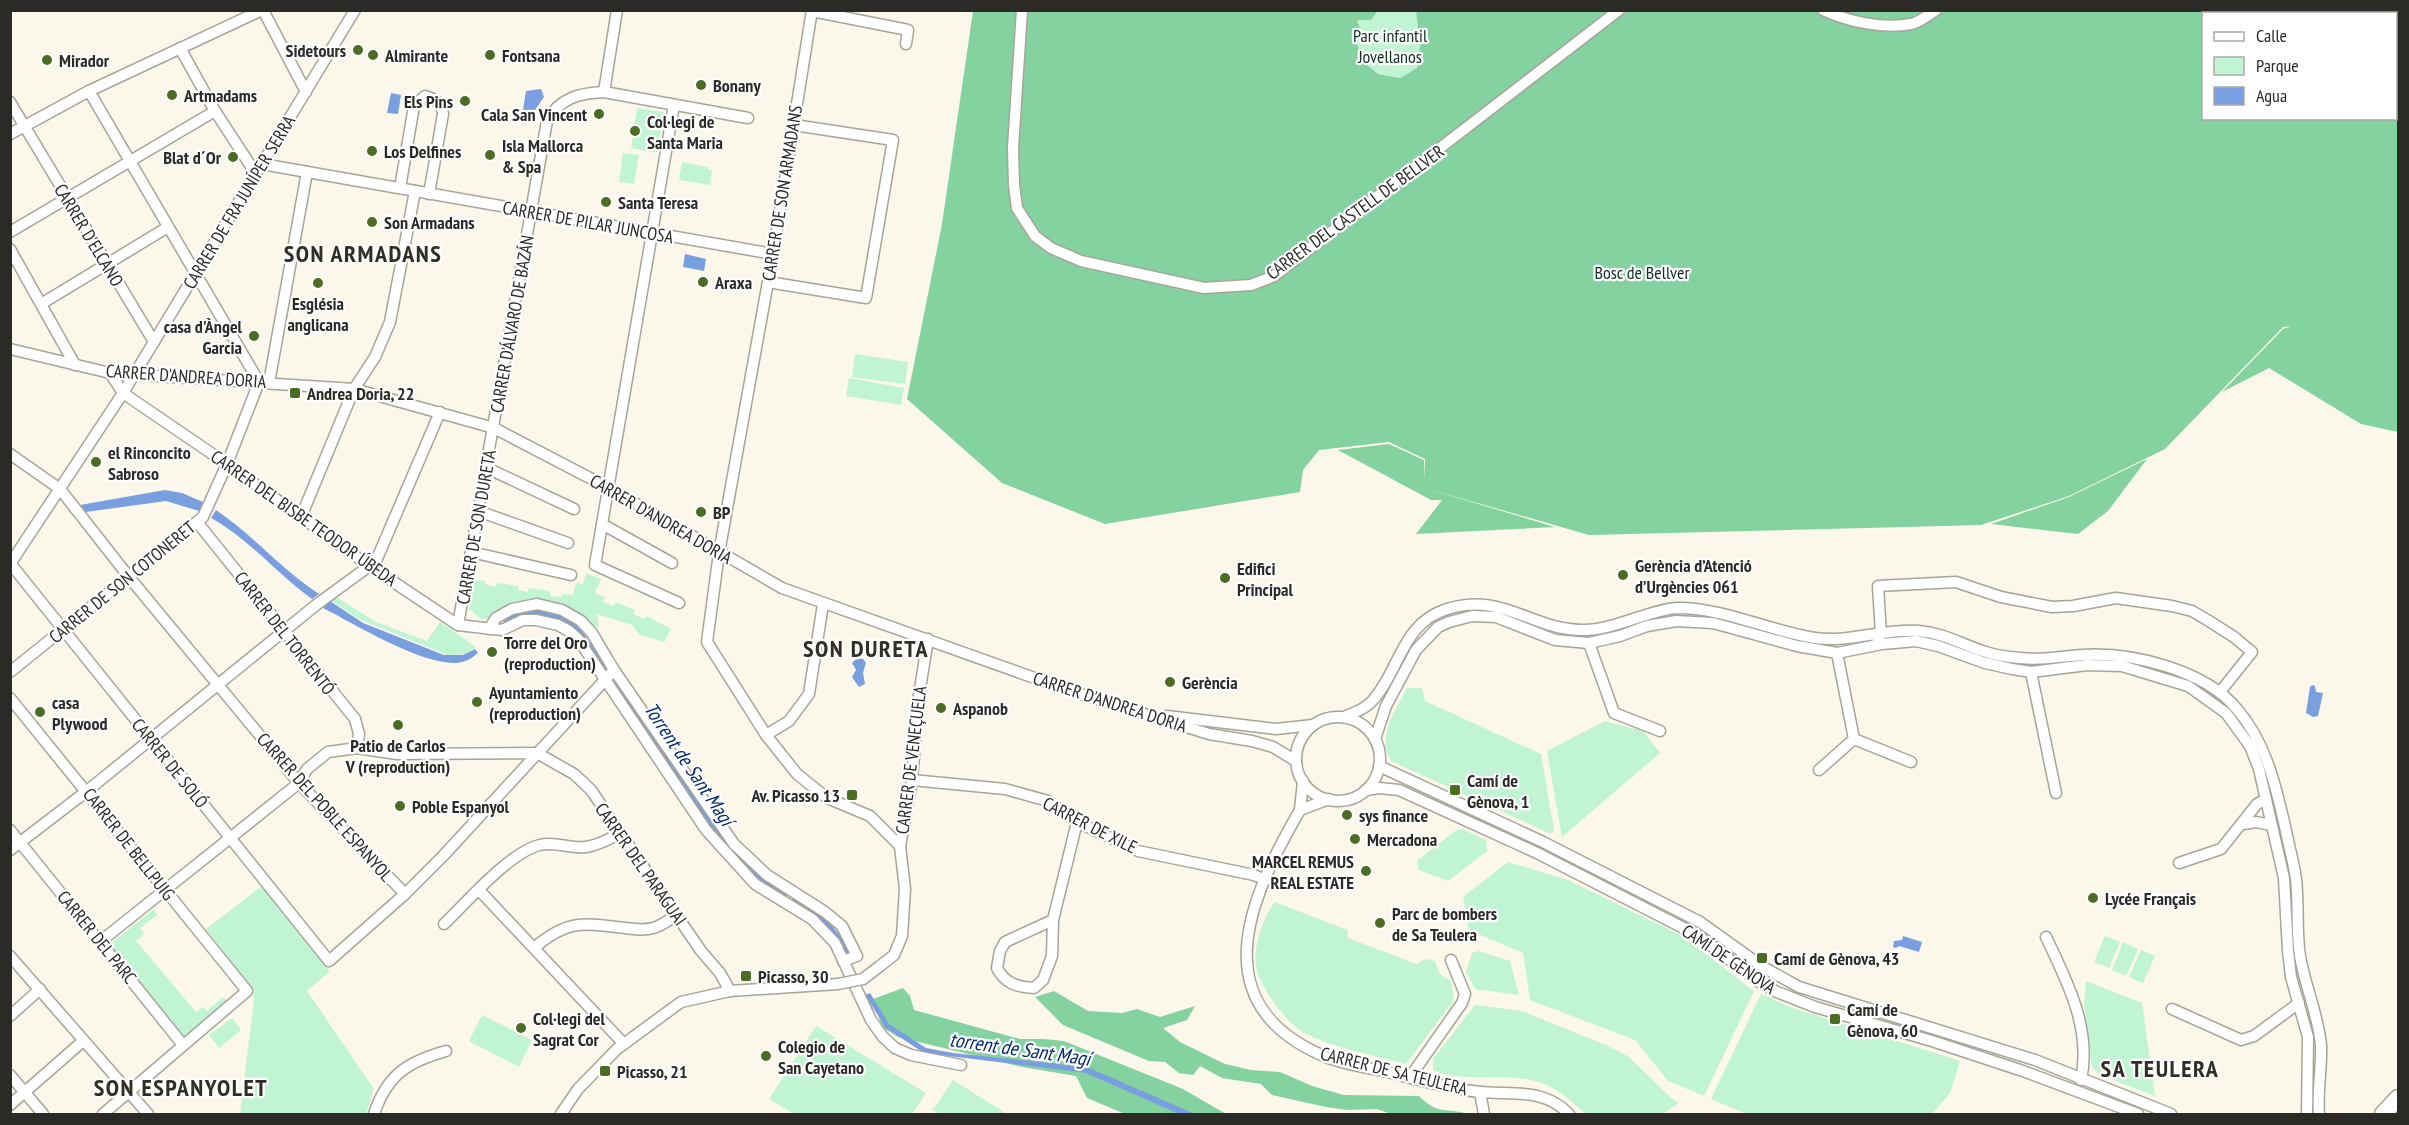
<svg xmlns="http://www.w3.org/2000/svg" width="2409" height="1125" font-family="'PT Sans Narrow',sans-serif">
<rect width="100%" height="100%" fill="#fbf7ea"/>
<g fill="#c1f4d2">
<path d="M1378,11h38l4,35 -3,22 -17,10 -22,-4 -13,-10 -11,-26 8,-5 -6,-13h15z"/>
<path d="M637,108l27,4 -7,41 -26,-5z"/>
<path d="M623,153l16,2 -5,29 -15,-2z"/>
<path d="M682,162l26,5v3h4l-2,15 -31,-5z"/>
<path d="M855,354l53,8 -3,22 -53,-7z"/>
<path d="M849,378l55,10 -3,17 -55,-9z"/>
<path d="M586,573l15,6 -6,14 10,4 -2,5 10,4 3,-4 19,8 -2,4 11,5 2,-3 25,13 -7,13 -24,-7 -8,-10 -35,-11 2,14 -38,-20 -80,11 -12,-10 4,-29 12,1v3l10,3 2,-4 21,3v4l10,2 1,-4 21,3v5l11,1 1,-3 11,1 3,-12 7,1z"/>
<path d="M336,597l40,25 51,19 13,-19 36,25 -11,7 -15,2 -91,-37 -27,-18z"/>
<path d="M1407,688h15l3,13 116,53 13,76 -3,4 -160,-73c-15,-25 4,-50 16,-73z"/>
<path d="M1605,721l38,10 17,22 -98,84 -15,-86z"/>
<path d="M1462,829l24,11 1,11 -39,30 -29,-11 -2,-9 38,-30z"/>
<path d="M1508,862l60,18 114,56 72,55 -50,105 -36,-15 -33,-41 -105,-40 -7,-47 -54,-23 -6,-33z"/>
<path d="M263,885l67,86 -23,20 67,98 -8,25h-126l14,-115 -1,-10 -47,-60z"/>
<path d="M1275,902l72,28 1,8 68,26 10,-5 9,2 5,13 11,7 3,19 -48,64c-33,-9 -71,-16 -102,-31 -18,-10 -44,-46 -48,-66 -3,-20 7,-50 19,-65z"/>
<path d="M154,909l3,6 -17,13 4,6 -8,7 60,71 7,-5 4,4 16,-14 6,6 -46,38 -75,-95z"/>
<path d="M2105,936l15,6 -11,26 -15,-6z"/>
<path d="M2123,942l15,7 -12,27 -14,-6z"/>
<path d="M2141,950l14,6 -12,27 -14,-6z"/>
<path d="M1479,951l31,10 9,34 -44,-6 -9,-17 6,-19z"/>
<path d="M2086,981l56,22 13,93 -57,-22 -6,-7 -8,-64z"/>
<path d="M1761,994l32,14 167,53 -10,32 -18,21h-185l-36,-15z"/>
<path d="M1475,1005l47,6 86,35 21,11 42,41 8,5 -16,11h-77c-15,-13 -30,-28 -51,-33 -33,-9 -70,3 -102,-11v-11z"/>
<path d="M482,1015l50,25 -13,27 -50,-26z"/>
<path d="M232,1018l9,12 -22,18 -10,-13z"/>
<path d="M816,1026l110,67 -14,21h-118l-25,-15z"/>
<path d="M953,1080l52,33v1h-65l-7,-4z"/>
</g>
<g fill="#83d2a0" fill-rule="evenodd">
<path d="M973,11h405l-7,9h-14l5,14 -8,4 12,26 12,10 22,4 17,-10 3,-22 -4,-35h982v421l-37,-8 -92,-56 -47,24 61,-63 9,-3 -9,1 -118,122 -96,47 -88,29 -392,10 -164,-47 130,39 -139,7 26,-34h-11l-93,-50 51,-6 35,16 1,21v-22l-36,-17 -70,8 -16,20 -3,22 -195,32 -103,-41 -95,-84 35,-175zM2204,14h192v104h-192z"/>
<path d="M2147,459l-39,52 -30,23 -87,-10 78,-27z"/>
<path d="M903,988l7,8 4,14 106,29h24l20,2 119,48 43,25h-101l-38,-16 -11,-22 -54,-9 -124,-30 -16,-10 -9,-28z"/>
<path d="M1054,991l34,20 34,2 15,-4 23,8 35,-11 -8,14 -24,8 17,14 45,22 26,6 29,2 32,14 32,9 75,1c20,20 27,11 49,18h-77l-14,-5 -29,1 -22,-3 -54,-12 -11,-11 -39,-6 -22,-12 -7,9 -14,-2 -14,-11 -16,-1 -86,-36 -28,-28z"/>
</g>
<g fill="#7a9fe1">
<path d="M541,89l3,8 -11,16 -10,-3 3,-19z"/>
<path d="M391,93l10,2 -3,19 -11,-1z"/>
<path d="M685,254l21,5 -2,12 -21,-4z"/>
<path d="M165,490l17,3 21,9 -4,9 -33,-10 -80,11 -6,-7z"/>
<path d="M216,510c37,25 66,60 103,84l-7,5c-35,-25 -63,-60 -101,-81z"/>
<path d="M330,601l33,22 81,32h19l12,-6 3,4c-7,6 -13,9 -21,10 -36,2 -102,-39 -134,-55z"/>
<path d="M535,608c41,6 46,22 67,52l-5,4c-29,-36 -40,-64 -91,-39l-4,-6 11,-7z"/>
<path d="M857,658l6,1 3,4 -3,10 2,11 -6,3 -7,-10 4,-7 -4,-7z"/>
<path d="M619,685l67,97 -6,5 -67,-98z"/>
<path d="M2312,685l3,1 1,6 7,1 -5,23 -5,1 -7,-4 4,-26z"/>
<path d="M692,791l36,53 18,20 42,29 -3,7 -31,-20 -21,-21 -47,-63z"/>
<path d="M794,897c27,18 41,26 56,55l-6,3 -54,-52z"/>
<path d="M1903,936l19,6 -3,10 -20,-6 -3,2 -3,-1 1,-6 8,-1z"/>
<path d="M870,993l19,31 37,24 27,5 134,14 108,47h-16l-93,-41 -162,-20 -38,-25 -21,-33z"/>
</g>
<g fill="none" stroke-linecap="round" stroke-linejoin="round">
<g stroke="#7a9fe1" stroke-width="3">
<path d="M599,659l20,29"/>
<path d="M682,780l10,15"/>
</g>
<g stroke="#a7a498" stroke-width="13">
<g id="minor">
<path d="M263,10l43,82"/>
<path d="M812,10l-39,244 -54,299 -12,89 59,93 31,39 30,24 43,18 30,30"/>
<path d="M1022,10l-9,138 1,37 3,23 18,28 16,12 30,13 123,27 47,-3 23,-9 345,-266"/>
<path d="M1823,10c26,12 60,19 88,14 8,-1 17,-9 25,-14"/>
<path d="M812,11l96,19 -2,14"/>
<path d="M180,48l35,63 41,63"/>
<path d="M604,92l13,-82"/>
<path d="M10,102l144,240"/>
<path d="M674,105l-79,460 84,38"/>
<path d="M10,134l79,-43 173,-81"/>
<path d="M262,164l511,90"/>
<path d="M400,188l14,-82 11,-10c10,3 17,7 18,18l-14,80"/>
<path d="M10,232l205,-121"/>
<path d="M10,249l65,116"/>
<path d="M768,282l98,16 27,-158 -99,-15"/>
<path d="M41,304l127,-77"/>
<path d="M10,349l100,24 244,16 140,39 115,60 173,100 292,104 135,42 43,7 21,6 23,14"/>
<path d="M110,373l13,20 104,71 141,101 90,60 44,5 21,-10h13l22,5 11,6 9,8 128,191 49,54 57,35 23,24 36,77 12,17 12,11 16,7 50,10"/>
<path d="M269,383l38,-211"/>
<path d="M10,454l50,35 69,88 170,206 106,111"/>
<path d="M487,468l87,41"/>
<path d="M478,511l90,32"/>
<path d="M301,517l53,-128 21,-32 15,-35 25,-131"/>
<path d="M197,522l158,197 4,15 -2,14"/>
<path d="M602,524l70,39"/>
<path d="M471,552l100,23"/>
<path d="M10,563l319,398 76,-67 39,-39 170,-185"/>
<path d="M10,564l113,-171 232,-383"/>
<path d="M458,625l89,-504c12,-23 33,-28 57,-29l144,26"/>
<path d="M489,629l7,-11 16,-9 25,-5 25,6 19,11 11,12 22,37 120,174 33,31 58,37 17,14 15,30 -14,5"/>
<path d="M1878,639l3,-5 -3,-48 78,-4 45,15 51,10 21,-1 43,-8 56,8 20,5 17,10 25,16 18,15 -32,40"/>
<path d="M1589,643l25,70 46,18"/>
<path d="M1837,653l17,86"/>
<path d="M10,672l193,-155 24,-53 32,-82 -170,-291"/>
<path d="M2031,672l25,121"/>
<path d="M10,698l237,293 -144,123"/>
<path d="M1167,716l109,13 37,-4"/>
<path d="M1344,717c11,-5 22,-8 30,-18 26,-30 28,-76 73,-90 57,-17 82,20 135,21 31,1 68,-21 96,-22 47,0 91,23 137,30 35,5 70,-10 104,-7 25,2 44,14 67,21 11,4 23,5 34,6 21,3 42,-2 63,-3 49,-3 122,15 154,54 30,35 39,78 49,122 3,16 8,32 10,48 3,25 0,52 4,77 5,30 18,58 21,89 1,23 -4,46 -2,69"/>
<circle cx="1338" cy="759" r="42"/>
<path d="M766,735l23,-14 20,-27 14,-90"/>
<path d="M1375,739l11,-33 30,-56 22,-23 11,-5 23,-6 24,1 59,23 34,3 31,-7 27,-10 29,-5 37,2 84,23 40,7 45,-9 34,-3 22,5 47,17 27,6 19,3 56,-7 35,1 66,20 38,27 24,33 9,23 25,109 4,73 3,26 17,60 -1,77"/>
<path d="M1379,766l164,76 157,80 63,45 36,20 236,73 136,54"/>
<path d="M1819,770l35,-31 57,23"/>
<path d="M912,780l93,9 43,12 29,21 61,29 116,24 12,5"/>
<path d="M1303,781l-3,29 29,-11"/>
<path d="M1366,790l13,-2 20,2 138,63 127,65 33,17 65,49 15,8 38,15 117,34 91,30 115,43"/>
<path d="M1300,810c-51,88 -99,195 26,247 17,7 38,10 57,14 31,7 65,18 97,21 34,3 64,-4 89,22"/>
<path d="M2243,824l13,-2 15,3"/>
<path d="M10,830l173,215"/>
<path d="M10,850l77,-59 229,-186 60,-44 64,-149"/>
<path d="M2179,863l42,-14 36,-45 9,-5"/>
<path d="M479,890l145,154"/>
<path d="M1053,920l-48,22 -5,9 -3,17c8,16 21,19 37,20l9,-8 9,-24 1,-36 24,-98"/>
<path d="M444,924c22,-21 67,-73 96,-79 15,-4 31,4 46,2 13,-2 24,-8 34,-14"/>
<path d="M2046,937c21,44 46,92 35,143"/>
<path d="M101,941l198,-158 8,-14 21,-17 29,-4 40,6 140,-1 37,21 17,16 110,161 19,22 10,18"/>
<path d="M534,948c34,-29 49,-25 91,-20 9,1 18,3 28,0 8,-2 17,-9 24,-13"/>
<path d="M10,956l138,158"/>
<path d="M880,966l14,-11 8,-19 3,-47 -5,-43 12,-66 7,-85 9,-56"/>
<path d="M2172,1009l69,31 13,-4 45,-33"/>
<path d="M10,1016l30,-27"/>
<path d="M10,1075l33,39"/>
<path d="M1410,1077l52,-74 3,-9 -14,-34"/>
<path d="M1480,1092l4,22"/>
<path d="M10,1105l73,-64"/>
<path d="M374,1114c13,-39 33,-52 72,-63"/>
<path d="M561,1114l17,-25 39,-40 64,-47 49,-11 108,-7"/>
</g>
</g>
<g stroke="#a7a498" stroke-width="19">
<path id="highway" d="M2383,1114l15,-16"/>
</g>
<use href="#minor" stroke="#fff" stroke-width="10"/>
<use href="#highway" stroke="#fff" stroke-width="16"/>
<g stroke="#a7a498" stroke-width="13" stroke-linecap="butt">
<path id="minor-bridge" d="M838,984l25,-5 17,-13"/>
</g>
<use href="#minor-bridge" stroke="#fff" stroke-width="10"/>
</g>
<g fill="#4b6c23" stroke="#fff" stroke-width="2">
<circle cx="358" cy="50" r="6"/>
<circle cx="373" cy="55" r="6"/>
<circle cx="490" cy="55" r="6"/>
<circle cx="47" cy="60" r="6"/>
<circle cx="701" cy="85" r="6"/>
<circle cx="172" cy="95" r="6"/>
<circle cx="465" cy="101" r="6"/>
<circle cx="599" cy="114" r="6"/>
<circle cx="635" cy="131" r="6"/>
<circle cx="372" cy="151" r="6"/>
<circle cx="490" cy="155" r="6"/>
<circle cx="233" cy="157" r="6"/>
<circle cx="606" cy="202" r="6"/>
<circle cx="372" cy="222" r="6"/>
<circle cx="703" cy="282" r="6"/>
<circle cx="318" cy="283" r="6"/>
<circle cx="254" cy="336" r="6"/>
<rect x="289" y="387" width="12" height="12" rx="3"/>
<circle cx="96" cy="462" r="6"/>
<circle cx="701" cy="512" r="6"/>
<circle cx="1623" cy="575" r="6"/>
<circle cx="1225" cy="578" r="6"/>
<circle cx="492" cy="652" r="6"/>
<circle cx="1170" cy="682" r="6"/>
<circle cx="477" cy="702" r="6"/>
<circle cx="941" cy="708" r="6"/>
<circle cx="40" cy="712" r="6"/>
<circle cx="398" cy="725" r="6"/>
<rect x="1449" y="784" width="12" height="12" rx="3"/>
<rect x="846" y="789" width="12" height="12" rx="3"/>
<circle cx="400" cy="806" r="6"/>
<circle cx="1347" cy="815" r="6"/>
<circle cx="1355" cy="839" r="6"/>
<circle cx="1366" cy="871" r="6"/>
<circle cx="2093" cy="898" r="6"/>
<circle cx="1380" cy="923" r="6"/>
<rect x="1756" y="952" width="12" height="12" rx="3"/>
<rect x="740" y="970" width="12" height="12" rx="3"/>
<rect x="1829" y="1013" width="12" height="12" rx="3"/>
<circle cx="521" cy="1028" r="6"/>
<circle cx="766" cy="1056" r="6"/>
<rect x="599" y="1065" width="12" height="12" rx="3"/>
</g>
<g text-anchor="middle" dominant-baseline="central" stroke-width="4.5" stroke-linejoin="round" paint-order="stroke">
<g font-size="18" fill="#0f311e" stroke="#fff">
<text x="1390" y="35">Parc infantil<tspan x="1390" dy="21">Jovellanos</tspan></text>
<text x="1642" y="272">Bosc de Bellver</text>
</g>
<g font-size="18" font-weight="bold" fill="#2c2a26" stroke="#fff" text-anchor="start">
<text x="346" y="50" text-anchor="end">Sidetours</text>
<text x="385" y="55">Almirante</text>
<text x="502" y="55">Fontsana</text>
<text x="59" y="60">Mirador</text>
<text x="713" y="85">Bonany</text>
<text x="184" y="95">Artmadams</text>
<text x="453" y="101" text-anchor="end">Els Pins</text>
<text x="587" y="114" text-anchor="end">Cala San Vincent</text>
<text x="647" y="121">Col·legi de<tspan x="647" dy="21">Santa Maria</tspan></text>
<text x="502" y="145">Isla Mallorca<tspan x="502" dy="21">&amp; Spa</tspan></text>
<text x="384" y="151">Los Delfines</text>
<text x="221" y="157" text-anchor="end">Blat d´Or</text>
<text x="618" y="202">Santa Teresa</text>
<text x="384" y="222">Son Armadans</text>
<text x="715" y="282">Araxa</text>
<text x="318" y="303" text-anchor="middle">Església<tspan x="318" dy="21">anglicana</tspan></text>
<text x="242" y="326" text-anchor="end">casa d'Àngel<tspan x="242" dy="21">Garcia</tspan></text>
<text x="307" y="393">Andrea Doria, 22</text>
<text x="108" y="452">el Rinconcito<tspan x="108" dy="21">Sabroso</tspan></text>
<text x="713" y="512">BP</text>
<text x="1635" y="565">Gerència d’Atenció<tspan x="1635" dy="21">d’Urgències 061</tspan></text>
<text x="1237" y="568">Edifici<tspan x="1237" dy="21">Principal</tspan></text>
<text x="504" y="642">Torre del Oro<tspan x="504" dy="21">(reproduction)</tspan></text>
<text x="1182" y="682">Gerència</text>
<text x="489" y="692">Ayuntamiento<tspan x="489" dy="21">(reproduction)</tspan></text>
<text x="52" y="702">casa<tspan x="52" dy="21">Plywood</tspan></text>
<text x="953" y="708">Aspanob</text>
<text x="398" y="745" text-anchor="middle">Patio de Carlos<tspan x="398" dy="21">V (reproduction)</tspan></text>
<text x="1467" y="780">Camí de<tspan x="1467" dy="21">Gènova, 1</tspan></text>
<text x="840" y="795" text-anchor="end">Av. Picasso 13</text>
<text x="412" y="806">Poble Espanyol</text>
<text x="1359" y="815">sys finance</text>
<text x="1367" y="839">Mercadona</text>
<text x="1354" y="861" text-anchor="end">MARCEL REMUS<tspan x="1354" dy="21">REAL ESTATE</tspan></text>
<text x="2105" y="898">Lycée Français</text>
<text x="1392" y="913">Parc de bombers<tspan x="1392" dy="21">de Sa Teulera</tspan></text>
<text x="1774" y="958">Camí de Gènova, 43</text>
<text x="758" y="976">Picasso, 30</text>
<text x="1847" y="1009">Camí de<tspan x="1847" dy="21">Gènova, 60</tspan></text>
<text x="533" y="1018">Col·legi del<tspan x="533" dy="21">Sagrat Cor</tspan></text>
<text x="778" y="1046">Colegio de<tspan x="778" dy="21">San Cayetano</tspan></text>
<text x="617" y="1071">Picasso, 21</text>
</g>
<g font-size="18" fill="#2c2a26" stroke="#fff">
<text transform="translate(782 193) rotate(-81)">CARRER DE SON ARMADANS</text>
<text transform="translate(239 202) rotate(-59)">CARRER DE FRA JUNÍPER SERRA</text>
<text transform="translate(1355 212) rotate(-36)">CARRER DEL CASTELL DE BELLVER</text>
<text transform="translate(588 222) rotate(10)">CARRER DE PILAR JUNCOSA</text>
<text transform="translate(89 235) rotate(59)">CARRER D'ELCANO</text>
<text transform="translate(512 324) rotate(-80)">CARRER D'ÁLVARO DE BAZÁN</text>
<text transform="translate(186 376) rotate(4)">CARRER D'ANDREA DORIA</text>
<text transform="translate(304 518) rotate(35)">CARRER DEL BISBE TEODOR ÚBEDA</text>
<text transform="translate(661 519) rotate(30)">CARRER D'ANDREA DORIA</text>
<text transform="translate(476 527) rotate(-80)">CARRER DE SON DURETA</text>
<text transform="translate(122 582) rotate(-39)">CARRER DE SON COTONERET</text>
<text transform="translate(285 633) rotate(52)">CARRER DEL TORRENTÓ</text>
<text transform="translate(1110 702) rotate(18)">CARRER D'ANDREA DORIA</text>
<text transform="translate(911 760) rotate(-83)">CARRER DE VENEÇUELA</text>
<text transform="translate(170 763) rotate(51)">CARRER DE SOLÓ</text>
<text transform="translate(325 807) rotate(48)">CARRER DEL POBLE ESPANYOL</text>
<text transform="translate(1090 825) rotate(27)">CARRER DE XILE</text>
<text transform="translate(129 844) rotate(52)">CARRER DE BELLPUIG</text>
<text transform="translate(641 864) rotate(55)">CARRER DEL PARAGUAI</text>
<text transform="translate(97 937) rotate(51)">CARRER DEL PARC</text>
<text transform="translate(1729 959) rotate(34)">CAMÍ DE GÈNOVA</text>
<text transform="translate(1394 1071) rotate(14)">CARRER DE SA TEULERA</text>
</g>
<g font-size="20" font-style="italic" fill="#032974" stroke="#fff">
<text transform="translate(689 764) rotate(56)">Torrent de Sant Magí</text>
<text transform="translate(1020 1049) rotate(8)">torrent de Sant Magí</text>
</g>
<g font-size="24" font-weight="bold" letter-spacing="1.5" fill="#312e25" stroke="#fff">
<text x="363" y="253">SON ARMADANS</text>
<text x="866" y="648">SON DURETA</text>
<text x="2160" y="1068">SA TEULERA</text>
<text x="181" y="1087">SON ESPANYOLET</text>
</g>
</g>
<rect width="2409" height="1125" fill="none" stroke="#2c2a26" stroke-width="24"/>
<rect x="2202" y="12" width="195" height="108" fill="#ffffff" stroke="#abaaa8" stroke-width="1.5"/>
<rect x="2214" y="32" width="30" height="9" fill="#ffffff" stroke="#abaaa8" stroke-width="1.5"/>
<text x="2256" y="42" font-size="18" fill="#2c2a26">Calle</text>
<rect x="2214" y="57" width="30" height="18" fill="#c1f4d2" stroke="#abaaa8" stroke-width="1.5"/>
<text x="2256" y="72" font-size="18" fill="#2c2a26">Parque</text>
<rect x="2214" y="87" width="30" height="18" fill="#7a9fe1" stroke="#abaaa8" stroke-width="1.5"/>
<text x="2256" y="102" font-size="18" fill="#2c2a26">Agua</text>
</svg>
